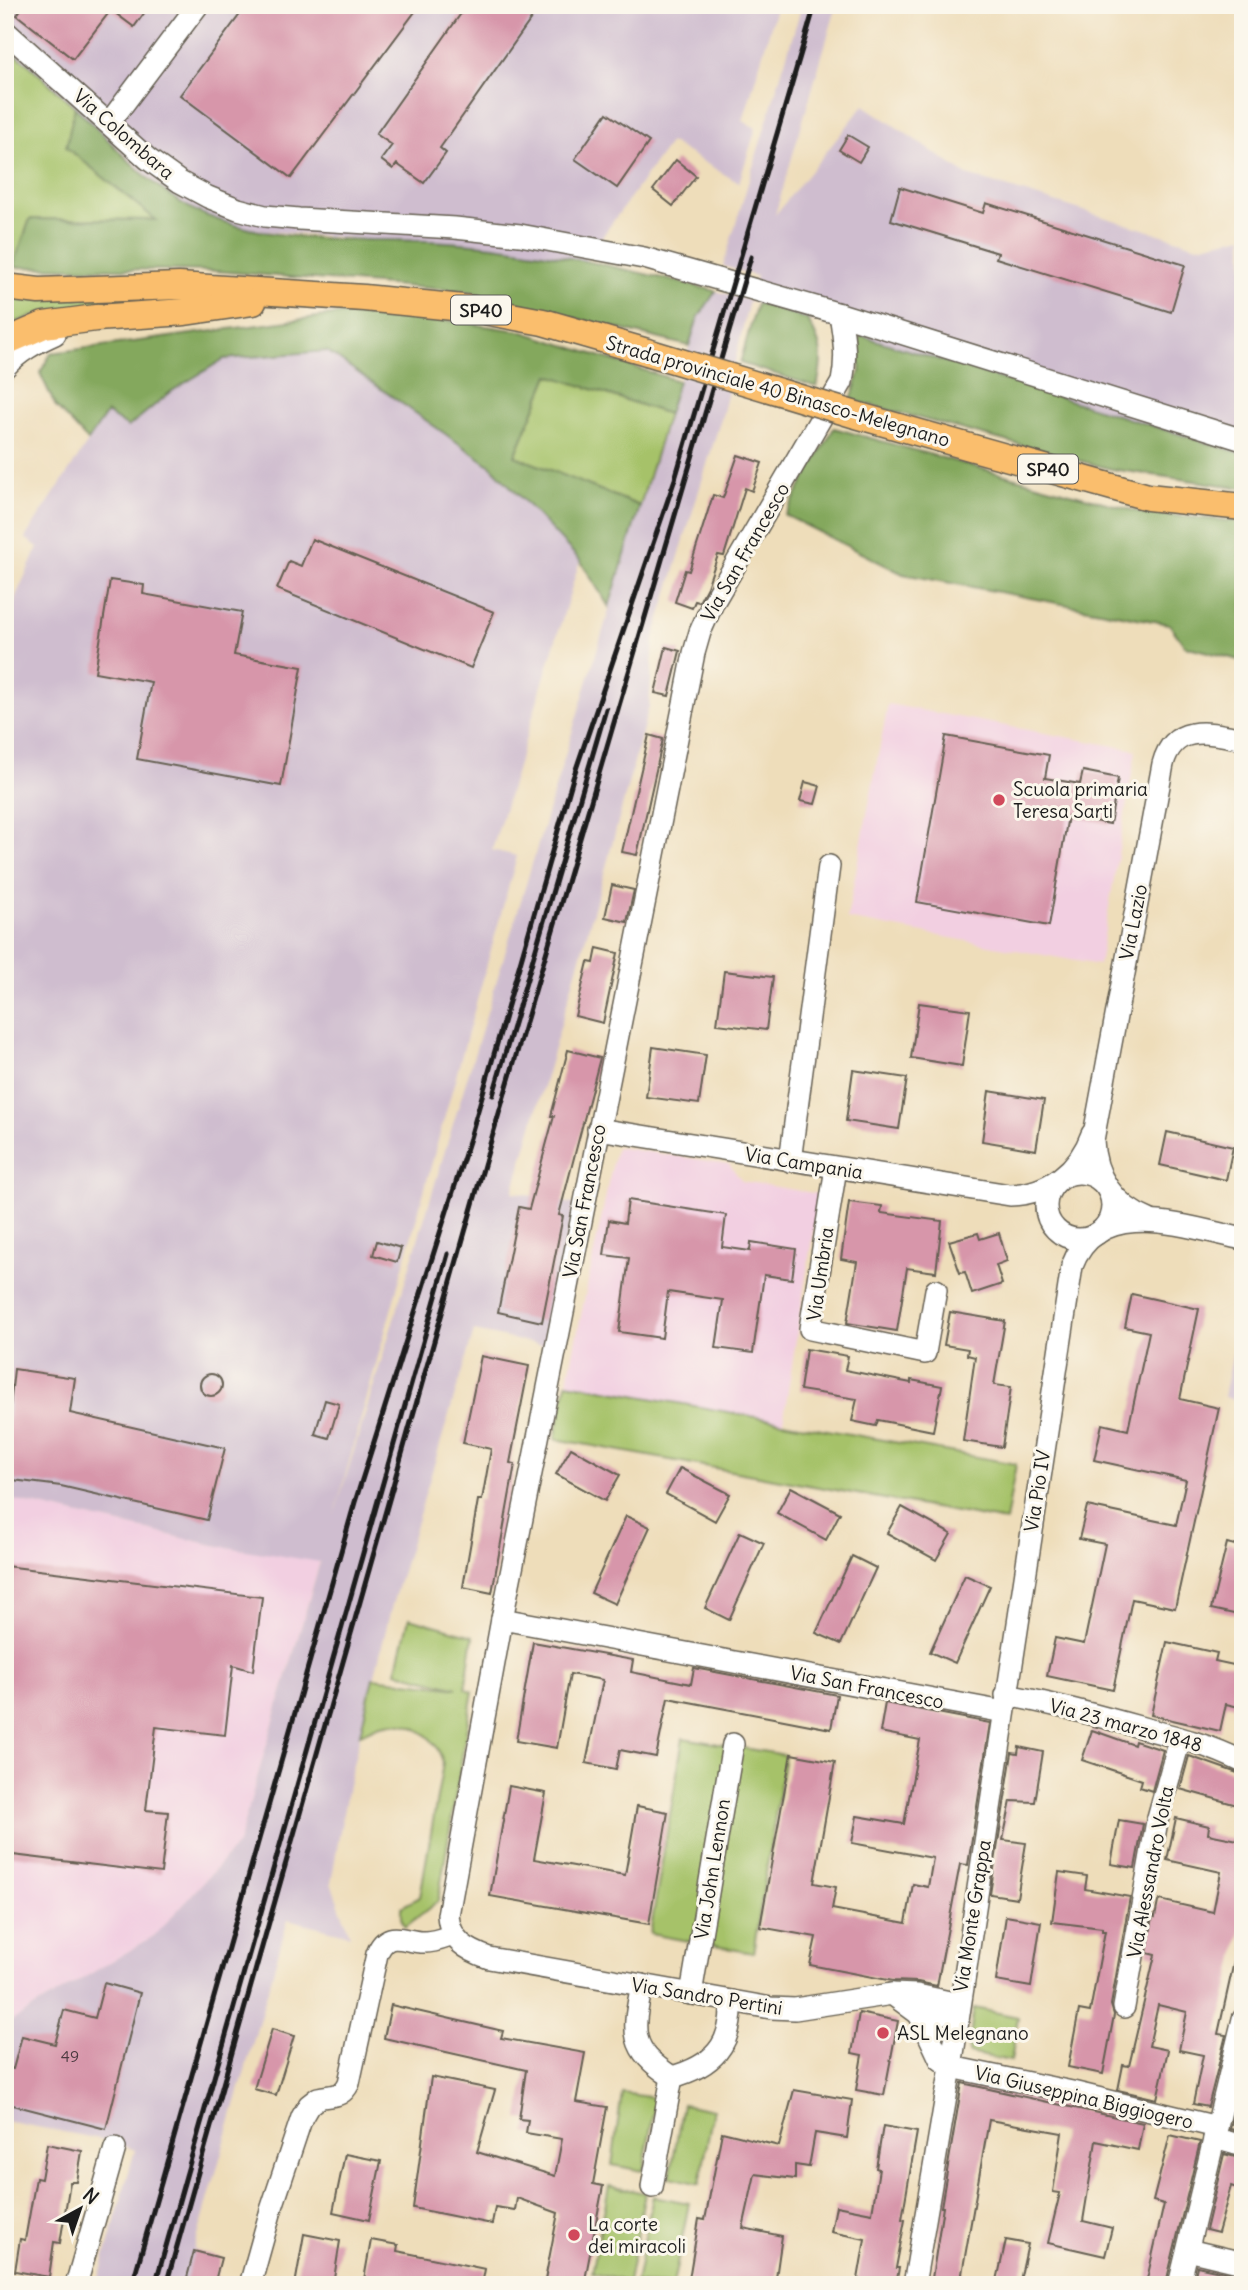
<svg xmlns="http://www.w3.org/2000/svg" width="1248" height="2290" font-family="Delius,sans-serif">
<rect width="100%" height="100%" fill="#fbf7ec"/>
<filter id="ink" filterUnits="userSpaceOnUse"><feTurbulence type="fractalNoise" baseFrequency=".0143" numOctaves="2"/><feDisplacementMap in="SourceGraphic" scale="14" xChannelSelector="R" yChannelSelector="G"/><feConvolveMatrix kernelMatrix="1 2 1 2 8 2 1 2 1" color-interpolation-filters="sRGB"/></filter>
<filter id="wash" filterUnits="userSpaceOnUse"><feTurbulence type="fractalNoise" baseFrequency=".00686" numOctaves="4" result="noise"/><feDisplacementMap in="SourceGraphic" scale="28" xChannelSelector="R" yChannelSelector="G"/><feGaussianBlur stdDeviation="1.57" result="paint"/><feColorMatrix in="noise" values="0 0 0 0 0 0 0 0 0 0 0 0 0 0 0 0 0 1.4 0 .05"/><feComposite in="paint" operator="in"/></filter>
<g filter="url(#wash)">
<rect width="100%" height="100%" fill="#eeddba"/>
<g fill="#f2cfe1">
<path d="M888,704l248,46 -37,215 -252,-46z"/>
<path d="M616,1147l113,17 13,17 77,13 -36,228 -216,-39z"/>
<path d="M5,1498l209,47 106,16 -82,283 -84,92 -149,89z"/>
</g>
<g fill="#cfbdcf">
<path d="M5,5h772l-34,116 13,7 -17,55 -69,-41 -86,120 -49,-9 -269,-22 -32,-6 -31,-11 -31,-18 -22,-18 -75,-71 -47,-43 -23,-17z"/>
<path d="M802,5h35l-62,210 89,-110 103,70 231,71 45,-10v218l-494,-153 -26,111 -69,226 -5,68 -42,157 -94,329 61,12 -29,142 -71,-15 -82,274 -44,180 -17,98 19,52 -62,-16 -94,331 27,8 -7,27h-117l38,-135 -29,-10 -101,-19v-96l149,-89 84,-92 82,-282 -106,-17 -209,-47v-854l11,-48 22,-49 -13,-9 82,-125 21,14 44,-36 52,-32 103,-9 164,116 89,94 -88,290 25,6 -183,660 364,-1198 18,-27 33,9 7,-24 -33,-10z"/>
<path d="M1243,1302v99l-19,-4z"/>
</g>
<g fill="#a6c269" stroke="#616f42" stroke-width="2">
<path d="M5,47l23,17 47,43 -8,40 90,73 -127,-1 -17,48 -8,-1z"/>
<path d="M180,295l1,5 -137,12 -39,14v-26z"/>
<path d="M549,375l119,39 -28,92 -125,-50z"/>
<path d="M567,1383l449,81 -10,57 -451,-82z"/>
<path d="M409,1618l64,18 -8,53 8,2 -35,210 -33,26 -4,-9v-11l19,-10 23,-134c-7,-28 -33,-45 -62,-38 -7,2 -14,6 -21,9l13,-56 85,10 -62,-16z"/>
<path d="M683,1738l102,17 -32,198 -103,-19z"/>
<path d="M974,2008l44,9 -7,44 -43,-8z"/>
<path d="M622,2093l34,5 -13,73 -31,-6z"/>
<path d="M683,2104l30,6 -13,74 -30,-7z"/>
<path d="M609,2186l36,7 -17,89 -36,-9z"/>
<path d="M653,2196l36,7 -16,82 -37,-2z"/>
</g>
<g fill="#84a85d" stroke="#50623c" stroke-width="2">
<path d="M75,107c39,37 79,87 130,108 80,33 172,21 256,28 83,6 174,28 255,48l-18,27 -9,28 -224,-55 -251,-20 -201,-4 17,-48 126,1 -90,-73z"/>
<path d="M757,303l50,16c16,27 17,37 10,68l-77,-24z"/>
<path d="M340,314l91,4 89,13 158,50 -10,33 -119,-39 -34,81 125,50 -31,101 -29,-47 -89,-94 -164,-115 -103,8 -52,32 -44,36 -21,-14 -19,28 -32,-34 -16,-34 11,-20z"/>
<path d="M859,335l384,119v34l-132,-19 -260,-69 9,-29z"/>
<path d="M834,428l309,85 100,9v133l-4,5 -54,-14 -16,-22 -266,-50 -118,-59z"/>
</g>
<g id="blocks">
<g fill="#d796aa">
<path d="M24,5h126l-16,22 -23,-17 -38,49 -56,-44z"/>
<path d="M247,5h173l-129,173 -111,-83z"/>
<path d="M467,5h74l-101,143 6,5 -22,30 -27,-19 -4,5 -12,-9 11,-15 -16,-11z"/>
<path d="M607,113l42,29 -32,46 -42,-29z"/>
<path d="M848,135l20,12 -9,15 -20,-12z"/>
<path d="M676,160l20,16 -23,30 -20,-16z"/>
<path d="M900,187l83,26 3,-10 199,62 -14,47 -175,-54 2,-5 -107,-33z"/>
<path d="M738,455l24,8 -10,28 -7,-3 -21,68 -6,-1 -11,32 -8,15 -4,-1 -3,7 -17,-6 10,-32 4,1 24,-76 10,3z"/>
<path d="M312,539l182,73 -23,56 -194,-79 12,-28 12,5z"/>
<path d="M110,580l34,5 -1,9 99,18 -8,43 68,12 -21,119 -144,-27 14,-77 -56,-10z"/>
<path d="M666,647l14,4 -11,45 -14,-3z"/>
<path d="M649,735l14,4 -26,116 -15,-3z"/>
<path d="M946,736l103,19 -4,23 35,6 3,-13 35,7 -8,46 -42,-8 -19,110 -132,-24z"/>
<path d="M805,782l15,4 -5,18 -15,-3z"/>
<path d="M612,885l22,5 -7,32 -22,-5z"/>
<path d="M597,948l21,5 -15,70 -28,-7 13,-54 6,1z"/>
<path d="M724,971l49,6 -7,53 -49,-6z"/>
<path d="M919,1003l51,7 -8,56 -51,-8z"/>
<path d="M653,1047l53,8 -7,49 -53,-7z"/>
<path d="M568,1050l32,8 -41,157 4,1 -21,106 -44,-10 21,-105 10,2 25,-93h-3z"/>
<path d="M853,1070l54,8 -8,51 -53,-8z"/>
<path d="M989,1091l55,9 -8,50 -54,-9z"/>
<path d="M1167,1132l66,15 -7,33 -66,-15z"/>
<path d="M628,1200l98,15 -4,32 28,4 1,-9 45,7 -4,30 -28,-4 -11,78 -37,-5 7,-48 -55,-8 -6,46 -43,-6 10,-74 -25,-3 5,-35 16,3z"/>
<path d="M849,1202l33,4 -1,7 61,8 -6,51 -29,-4 -10,63 -50,-8 10,-61 -16,-3z"/>
<path d="M978,1233l2,6 19,-6 8,28 -11,4 6,19 -30,10 -7,-22 -5,1 -11,-32z"/>
<path d="M377,1241l24,7 -4,14 -24,-7z"/>
<path d="M1132,1294l67,15 -19,90 39,9 -44,200 -43,-9 -19,91 -66,-14 8,-38 29,6 21,-100 -26,-5 8,-33 89,19 10,-45 -92,-20 8,-36 26,6 21,-98 -24,-5z"/>
<path d="M950,1312l55,9 -11,64 17,2 -9,60 -39,-6 12,-84 -8,-2 1,-6 -24,-4z"/>
<path d="M806,1349l42,7 -3,14 66,13v-3l31,6 -9,45 -55,-11 -2,6 -24,-5 5,-22 -57,-9z"/>
<path d="M481,1356l48,10 -19,97 5,1 -23,129 -29,-6 15,-87h4l9,-51 -28,-6z"/>
<path d="M14,1369l61,9 -5,35 155,35 -18,72 -146,-34 -56,-7v-25z"/>
<circle cx="211" cy="1385" r="11"/>
<path d="M325,1400l14,4 -10,34 -14,-4z"/>
<path d="M571,1448l49,27 -15,26 -49,-27z"/>
<path d="M680,1468l50,26 -15,27 -49,-27z"/>
<path d="M791,1487l49,26 -14,27 -49,-27z"/>
<path d="M902,1507l49,27 -15,26 -49,-27z"/>
<path d="M626,1516l24,11 -35,77 -24,-11z"/>
<path d="M740,1532l24,11 -35,77 -24,-12z"/>
<path d="M1227,1543l16,4v69l-32,-7z"/>
<path d="M852,1556l24,12 -35,76 -25,-11z"/>
<path d="M5,1566l257,31 -9,74 -20,-6 -8,70 -69,-8 -10,83 22,2 -7,61 -156,-19z"/>
<path d="M965,1575l25,11 -35,77 -25,-11z"/>
<path d="M533,1642l100,18 -2,12 60,12 3,-16 143,27 -6,34 -163,-31 -12,59 -36,-7 -4,19 -30,-6 17,-83 -33,-6 -13,74 -41,-7z"/>
<path d="M1167,1642l50,11 -2,8 28,6v41l-17,-4 -6,27 -69,-16z"/>
<path d="M885,1703l105,20 -22,142 -8,-1 -23,122 -19,-4 -25,-1 -83,-16 6,-28 -56,-10 31,-173 44,8 -21,121 22,4 -4,22 74,14 7,-39 15,3 5,-29 -81,-15 5,-27 47,8 16,-84 -40,-8z"/>
<path d="M1092,1730l42,15 1,-4 28,9 -11,41 -12,-4 2,-7 -60,-20z"/>
<path d="M1019,1747l24,5 -8,50 -24,-1 -8,39 23,3 -9,55 -27,-4 22,-141 6,1z"/>
<path d="M1189,1756l54,19 -6,30 -57,-16z"/>
<path d="M509,1786l37,7 -12,66 91,16 12,-69 31,6 -19,112 -159,-28z"/>
<path d="M1176,1818l33,8 -1,8 35,7v80l-25,113 8,1 -18,72 -15,-3 10,-49 -24,-5 8,-38 -29,-7 -9,41 19,4 -11,49 -39,-9 5,-25 6,1 26,-111 -8,-2 6,-37 2,1 3,-15 2,-2 53,12 8,-40 -54,-12z"/>
<path d="M1119,1820l24,4 -8,44 -24,-4z"/>
<path d="M1059,1872l28,4 -2,13 45,8 -19,108 3,10 -11,59 -35,-7 11,-57 11,2 15,-81h-3v-3l-50,-6z"/>
<path d="M1006,1916l35,6 -10,65 -35,-6z"/>
<path d="M104,1983l36,10 -34,136 -101,-26v-36l8,2 9,-33 33,8 9,-34 31,8z"/>
<path d="M391,2005l112,26 -2,7 84,15 -9,49 31,5 -14,77 10,2 -19,99h-40l14,-72 -41,-15 -2,12 -20,-3 -3,17 -79,-16 18,-131 64,13 -18,62 78,24 7,-37 -36,-6 2,-13 -9,-1 7,-49 -142,-32z"/>
<path d="M859,2013l39,8 -14,74 -28,-5 6,-35 -10,-2z"/>
<path d="M272,2029l22,7 -18,59 -22,-6z"/>
<path d="M1243,2076v56l-13,-3z"/>
<path d="M962,2083l181,40 -5,27 -42,-9 -13,80 29,7 -7,28 -57,-13 12,-50 -7,-1 9,-59 -73,-13 -29,165h-29l12,-78h-2z"/>
<path d="M794,2090l58,10 -5,38 -32,-5 -6,34 -14,-2v14l-40,-5 -12,54 39,8 -7,49h-87l11,-66 6,1 17,-88 57,14z"/>
<path d="M883,2126l34,6 -15,87 3,1 -9,48h3l-3,17h-39l8,-46 -34,-7 5,-26 36,7 7,-44 -3,-1z"/>
<path d="M1170,2135l30,7 -34,141 -19,-4 17,-75 -11,-3z"/>
<path d="M47,2144l35,7 -5,31h-7l-10,61 -6,-1 -5,35 -34,-6 5,-32 5,1 11,-62 5,1z"/>
<path d="M345,2154l36,7 -12,59 -36,-8z"/>
<path d="M1224,2154l19,5v31l-12,-4 -13,47 -12,-3z"/>
<path d="M304,2234l36,7 -7,44h-38z"/>
<path d="M371,2240l27,5 -1,6 88,18 -3,16h-119z"/>
<path d="M1006,2240l22,4 -9,41h-23z"/>
<path d="M194,2251l27,7 -7,27h-29z"/>
<path d="M1197,2266l46,10v9h-50z"/>
</g>
</g>
</g>
<g filter="url(#ink)">
<use href="#blocks" fill-opacity="0" stroke="#666053" stroke-width="2"/>
<g fill="none" stroke-linecap="round" stroke-linejoin="round">
<g stroke="#666053" stroke-width="24">
<g id="minor">
<path d="M5,31l143,128 32,23 28,15 30,12 27,7 34,3 156,9 65,7 124,23 196,56 403,126"/>
<path d="M109,123l89,-118"/>
<path d="M840,314c4,24 7,44 2,68l-129,221 -13,29 -6,21 -192,966 -54,296c2,26 19,35 41,43l282,50 24,1 97,-15 27,20 14,4 26,-14"/>
<path d="M5,367c15,-16 30,-24 50,-33"/>
<path d="M598,1129l412,66c39,-1 69,-25 82,-61"/>
<path d="M790,1161l39,-295"/>
<path d="M836,1168l-26,161 115,24 11,-63"/>
<circle cx="1079" cy="1206" r="33"/>
<path d="M1149,1220c-35,-14 -55,-44 -56,-80l70,-376c11,-42 48,-31 80,-25"/>
<path d="M502,1619l502,93"/>
<path d="M1006,1695c45,8 89,20 133,32 35,9 71,18 104,35"/>
<path d="M642,1985c-10,47 -13,64 30,92 40,-11 61,-31 59,-76"/>
<path d="M691,1994l42,-250"/>
<path d="M892,1994l25,1 42,9"/>
<path d="M1124,2007l33,-186 23,-82"/>
<path d="M919,2014l21,45 11,8 121,25 145,35"/>
<path d="M1214,2138l29,8"/>
<path d="M652,2187l20,-110"/>
<path d="M1188,2250l55,13"/>
<path d="M76,2285l39,-137"/>
<path d="M250,2285l21,-75 31,-93 7,-12 9,-7c15,-4 23,1 31,-15l28,-129c11,-27 28,-11 48,-12 10,0 19,-4 28,-7"/>
<path d="M914,2285l37,-218 121,-801c27,-72 117,-38 171,-27"/>
<path d="M1179,2285l64,-266"/>
</g>
</g>
<g stroke="#666053" stroke-width="29">
<g id="major">
<path d="M5,287l34,4 140,-5 185,12 109,11 70,13 104,30"/>
<path d="M5,342l39,-17 52,-7 89,-6 68,-10"/>
<path d="M856,415l292,82 95,10"/>
</g>
</g>
<use href="#minor" stroke="#fff" stroke-width="21"/>
<use href="#major" stroke="#fabe6d" stroke-width="26"/>
<g stroke="#1c1c1c" stroke-width="5">
<path d="M493,1095l113,-386"/>
<path d="M132,2285l223,-783 115,-364 103,-360 102,-299 140,-474"/>
<path d="M155,2285l293,-1031"/>
<path d="M166,2285l324,-1141 261,-887"/>
</g>
<g stroke="#666053" stroke-width="29" stroke-linecap="butt">
<path id="major-bridge" d="M647,352l209,63"/>
</g>
<use href="#major-bridge" stroke="#fabe6d" stroke-width="26"/>
</g>
</g>
<g fill="#d1495b" stroke="#fbf7ec" stroke-width="2.5">
<circle cx="999" cy="800" r="7"/>
<circle cx="883" cy="2033" r="7"/>
<circle cx="574" cy="2235" r="7"/>
</g>
<g text-anchor="middle" dominant-baseline="central" stroke-width="6" stroke-linejoin="round" paint-order="stroke">
<g font-size="16" fill="#4b3a40">
<text x="70" y="2056">49</text>
</g>
<g fill="#fbf7ec" stroke="#5f5e5a" stroke-width="2">
<rect x="451" y="295.5" width="60" height="29" rx="5"/>
<rect x="1018" y="454.5" width="60" height="29" rx="5"/>
</g>
<g font-size="18" font-weight="bold" fill="#1c1c1c">
<text x="481" y="310">SP40</text>
<text x="1048" y="469">SP40</text>
</g>
<g font-size="19" fill="#1c1c1c" stroke="#fbf7ec">
<text transform="translate(124 134) rotate(41)">Via Colombara</text>
<text transform="translate(778 391) rotate(16)">Strada provinciale 40 Binasco-Melegnano</text>
<text transform="translate(745 552) rotate(-60)">Via San Francesco</text>
<text transform="translate(1133 922) rotate(-79)">Via Lazio</text>
<text transform="translate(804 1163) rotate(9)">Via Campania</text>
<text transform="translate(584 1201) rotate(-79)">Via San Francesco</text>
<text transform="translate(820 1274) rotate(-82)">Via Umbria</text>
<text transform="translate(1037 1491) rotate(-81)">Via Pio IV</text>
<text transform="translate(867 1687) rotate(11)">Via San Francesco</text>
<text transform="translate(1126 1725) rotate(15)">Via 23 marzo 1848</text>
<text transform="translate(712 1869) rotate(-81)">Via John Lennon</text>
<text transform="translate(1150 1872) rotate(-79)">Via Alessandro Volta</text>
<text transform="translate(972 1916) rotate(-81)">Via Monte Grappa</text>
<text transform="translate(707 1996) rotate(9)">Via Sandro Pertini</text>
<text transform="translate(1084 2097) rotate(13)">Via Giuseppina Biggiogero</text>
</g>
<g font-size="19" fill="#1c1c1c" stroke="#fbf7ec" text-anchor="start">
<text x="1013" y="789">Scuola primaria<tspan x="1013" dy="22">Teresa Sarti</tspan></text>
<text x="897" y="2033">ASL Melegnano</text>
<text x="588" y="2224">La corte<tspan x="588" dy="22">dei miracoli</tspan></text>
</g>
</g>
<rect width="1248" height="2290" fill="none" stroke="#fbf7ec" stroke-width="28"/>
<g transform="translate(80 2209) rotate(40)" stroke="#fbf7ec" stroke-width="5" paint-order="stroke">
<path d="M0-5L12 26L0 18L-12 26Z" fill="#1c1c1c"/>
<text y="-10" font-size="19" font-weight="bold" text-anchor="middle" fill="#1c1c1c">N</text>
</g>
</svg>
